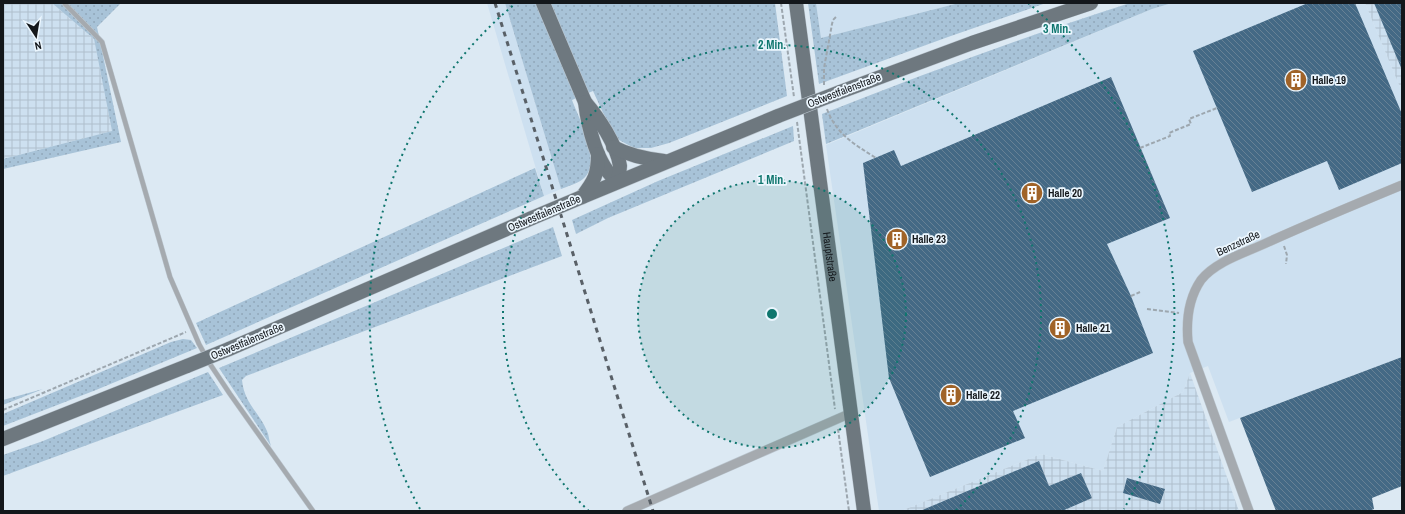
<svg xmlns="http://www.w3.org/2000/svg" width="1405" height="514" font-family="'Archivo Narrow',sans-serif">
<defs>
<pattern id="industrial-grid" width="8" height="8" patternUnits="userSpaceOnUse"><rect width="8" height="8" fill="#cde0f0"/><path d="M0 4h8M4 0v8" fill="none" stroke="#afbfcd"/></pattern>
<pattern id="grass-dots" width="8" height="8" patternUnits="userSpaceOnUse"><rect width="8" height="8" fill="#a8c3d8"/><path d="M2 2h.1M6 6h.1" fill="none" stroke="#90a7b9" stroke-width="1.8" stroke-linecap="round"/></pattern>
<pattern id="building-back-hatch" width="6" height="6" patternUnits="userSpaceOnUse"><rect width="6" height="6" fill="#446985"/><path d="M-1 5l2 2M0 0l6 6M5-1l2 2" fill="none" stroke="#678195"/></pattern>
</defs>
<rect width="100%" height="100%" fill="#dce9f3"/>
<g fill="#cde0f0">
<path d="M487,3h18l56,186 -17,7z"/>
<path d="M816,3h143l-138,35z"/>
<path d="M1172,3h193l37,89v265l-173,65 -21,-56 -18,7 -7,19 -66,35 -14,44 -62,-17 -140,57h-22l-53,-366 326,-136z"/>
</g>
<g fill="url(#industrial-grid)">
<path d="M3,3h49l42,36 18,92 -109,28z"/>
<path d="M1365,3h37v89z"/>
<path d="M1190,373l49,138h-338l140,-57 62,17 14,-44 66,-35z"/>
</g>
<g fill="url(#grass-dots)">
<path d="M52,3h69l-24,24 24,115 -118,27v-10l109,-28 -18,-92z"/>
<path d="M505,3h270l12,93 -118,47 -18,5h-17l-15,-8 -9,-12 -17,-37 -21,9c7,19 31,63 11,79 -6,5 -15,7 -22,10z"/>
<path d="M808,3h8l5,35 138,-35h87l-98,34 -129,47z"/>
<path d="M1130,3h42l-20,6 -326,135 -4,-30c101,-40 204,-78 308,-111z"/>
<path d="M793,126l1,15 -186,77 -32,16 -4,-14 86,-39z"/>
<path d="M535,168l9,28 -338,149 -10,-22z"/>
<path d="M553,227l9,29 -316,120 -4,4c2,23 17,32 25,51 2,4 2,10 4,15l-52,-78z"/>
<path d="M183,339l8,1 6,8 -101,42 -93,36v-12l168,-72z"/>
<path d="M208,372l15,23 -220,81v-21l40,-14z"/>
<path d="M43,389l-40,16v-5z"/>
</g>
<g fill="url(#building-back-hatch)">
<path d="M1308,3h47l47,111v49l-63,27 -12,-29 -75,31 -59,-141z"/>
<path d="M1374,3h28v67z"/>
<path d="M1111,77l59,141 -63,26 24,52 22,57 -140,58 12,27 -95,39 -41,-99 -26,-215 31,-13 7,16z"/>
<path d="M1402,357v129l-30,12 2,11 -5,2h-93l-36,-93z"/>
<path d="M1039,461l10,25 32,-13 11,25 -30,13h-142z"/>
<path d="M1127,478l38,11 -5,15 -37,-11z"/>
</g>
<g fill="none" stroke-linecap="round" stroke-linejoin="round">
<g stroke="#bcc7d0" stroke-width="5.5">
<path id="service" d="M65,4l37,38 68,235 29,67 11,20 20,30 83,117"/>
</g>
<g stroke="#bcc7d0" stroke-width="10">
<g id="minor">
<path d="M627,511l224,-98"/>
<path d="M1249,511l-61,-169c-2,-22 0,-43 13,-62 14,-18 43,-27 63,-36 46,-21 92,-40 138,-59"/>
</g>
</g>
<g stroke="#bcc7d0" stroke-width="15">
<g id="primary">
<path d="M543,3l42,99c3,25 12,64 32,79"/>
<path id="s1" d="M796,3l68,508"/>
<path d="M840,92l132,-49 119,-40"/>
<path d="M585,102c13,15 32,43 35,64 0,5 -1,10 -3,15"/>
<path d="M613,147c17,9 33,12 51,14"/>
<path d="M582,197l196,-81"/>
<path d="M582,197c12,-16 16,-22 16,-43"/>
<path d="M229,349l303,-131"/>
<path d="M3,439l184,-73"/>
</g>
</g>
<g stroke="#9da7af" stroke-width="2" stroke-dasharray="4 2" stroke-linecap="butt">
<path d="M781,3l13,94"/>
<path d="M824,85v-17l8,-44 1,-4 4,-4"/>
<path d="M827,109c9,25 27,35 49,49"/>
<path d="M797,122l38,287"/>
<path d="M1140,148l30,-12 -1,-3 22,-9 -2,-5 28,-11"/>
<path d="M1284,246l3,9 -1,9"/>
<path d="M1131,296l9,-4"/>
<path d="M1147,309l32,4"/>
<path d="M3,410l183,-78"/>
<path d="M838,429l11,82"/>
</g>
<use href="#service" stroke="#a5aaaf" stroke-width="4.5"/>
<use href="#minor" stroke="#a5aaaf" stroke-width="9"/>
<use href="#primary" stroke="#6e787f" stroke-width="14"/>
<path stroke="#596067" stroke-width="3" stroke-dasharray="5 5" stroke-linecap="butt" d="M495,3l158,508"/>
<g stroke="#bcc7d0" stroke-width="15" stroke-linecap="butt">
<g id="primary-bridge">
<path d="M778,116l62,-24"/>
<path d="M532,218l50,-21"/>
<path d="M187,366l42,-17"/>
</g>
</g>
<use href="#primary-bridge" stroke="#6e787f" stroke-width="14"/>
</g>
<circle cx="772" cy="314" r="134" fill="#0f766e" fill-opacity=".12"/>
<g fill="none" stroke="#0f766e" stroke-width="2" stroke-dasharray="2 4">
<circle cx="772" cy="314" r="134"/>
<path d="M589 511A269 269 0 1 1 955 511"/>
<path d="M420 509A403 403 0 0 1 516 3M1028 3A403 403 0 0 1 1124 509"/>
</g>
<defs>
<g id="building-disc" transform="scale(1.15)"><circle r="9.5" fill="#a06328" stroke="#ebf6fe"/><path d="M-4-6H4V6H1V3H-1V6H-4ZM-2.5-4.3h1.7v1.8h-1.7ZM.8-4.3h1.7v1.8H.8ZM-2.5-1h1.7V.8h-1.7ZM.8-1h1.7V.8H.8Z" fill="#fff"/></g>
</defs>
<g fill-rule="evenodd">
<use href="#building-disc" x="1296" y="80"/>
<use href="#building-disc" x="1032" y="193"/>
<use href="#building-disc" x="897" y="239"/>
<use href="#building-disc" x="1060" y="328"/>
<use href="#building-disc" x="951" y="395"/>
</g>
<g text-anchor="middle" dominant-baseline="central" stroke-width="3.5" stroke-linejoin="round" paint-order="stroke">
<g font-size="11" font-weight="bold" fill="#13171b" stroke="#ebf6fe" text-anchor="start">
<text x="1312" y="80">Halle 19</text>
<text x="1048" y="193">Halle 20</text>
<text x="912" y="239">Halle 23</text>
<text x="1076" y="328">Halle 21</text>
<text x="966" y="395">Halle 22</text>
</g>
<g font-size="11" fill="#13171b" stroke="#ebf6fe">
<text transform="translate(844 90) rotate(-21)">Ostwestfalenstraße</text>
<text transform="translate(544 213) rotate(-23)">Ostwestfalenstraße</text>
<text transform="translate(1238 243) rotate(-25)">Benzstraße</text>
<text stroke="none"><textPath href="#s1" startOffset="256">Hauptstraße</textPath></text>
<text transform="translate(247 341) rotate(-23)">Ostwestfalenstraße</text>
</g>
</g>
<circle cx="772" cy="314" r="6" fill="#0f766e" stroke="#ebf6fe" stroke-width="2"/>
<g font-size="12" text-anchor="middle" font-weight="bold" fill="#0f766e" stroke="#ebf6fe" stroke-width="3.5" stroke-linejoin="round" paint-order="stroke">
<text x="1057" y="33">3 Min.</text>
<text x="772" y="49">2 Min.</text>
<text x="772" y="184">1 Min.</text>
</g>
<rect width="1405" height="514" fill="none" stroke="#13171b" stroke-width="8"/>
<g transform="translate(36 36) rotate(168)" stroke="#ebf6fe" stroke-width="3" paint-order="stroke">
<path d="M0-3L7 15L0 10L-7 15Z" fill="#13171b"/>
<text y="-6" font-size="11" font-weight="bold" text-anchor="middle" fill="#13171b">N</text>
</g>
</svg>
